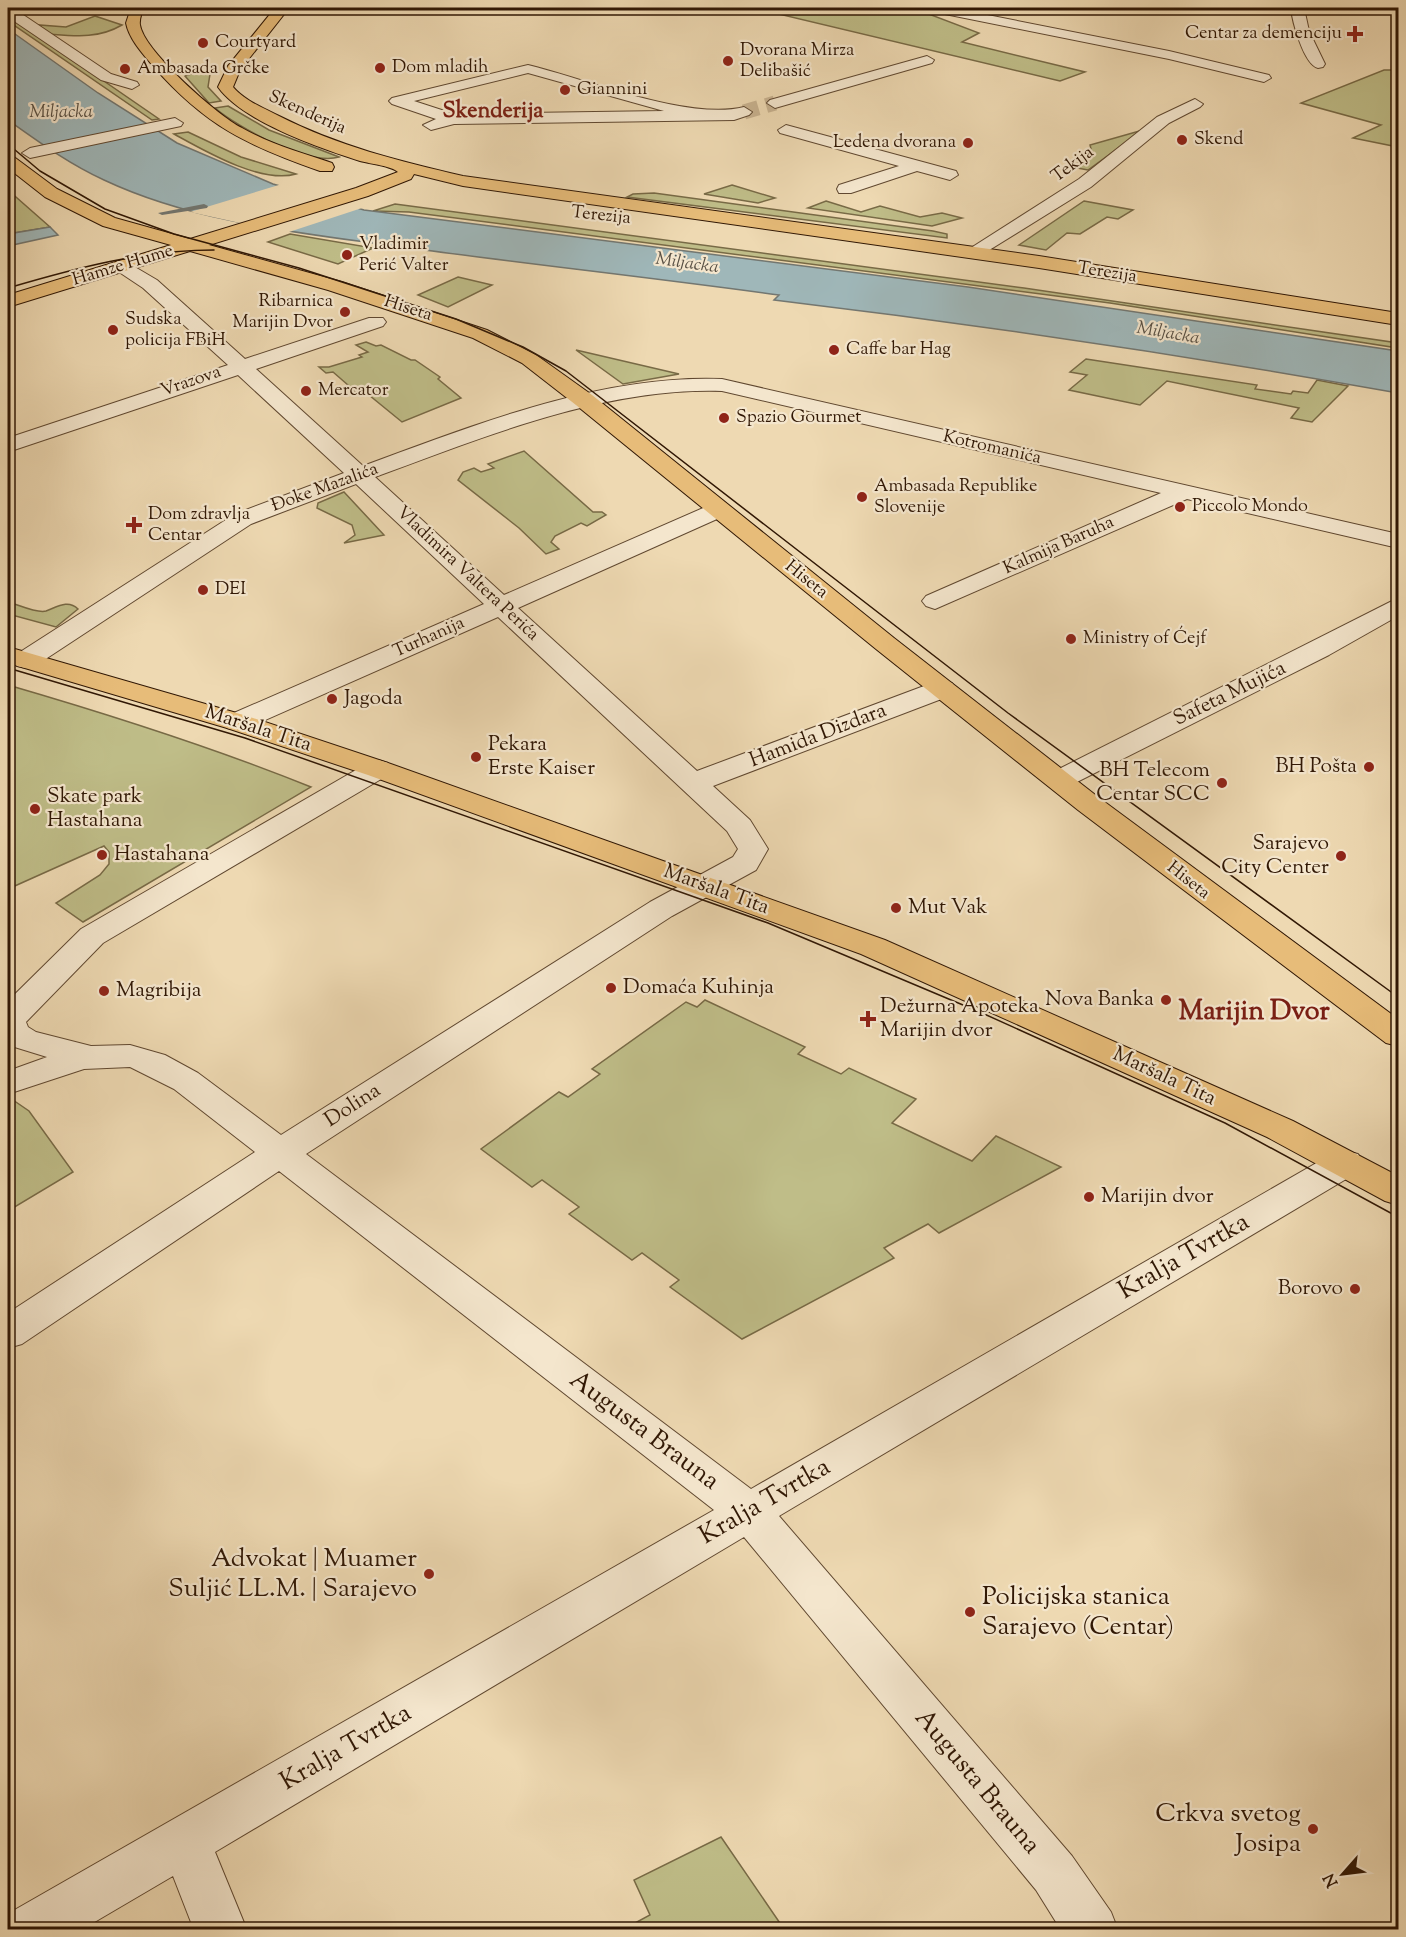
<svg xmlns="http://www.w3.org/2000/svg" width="1406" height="1937" font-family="'Sorts Mill Goudy',serif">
<rect width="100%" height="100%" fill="#eed9b2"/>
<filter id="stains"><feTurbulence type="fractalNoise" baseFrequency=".00333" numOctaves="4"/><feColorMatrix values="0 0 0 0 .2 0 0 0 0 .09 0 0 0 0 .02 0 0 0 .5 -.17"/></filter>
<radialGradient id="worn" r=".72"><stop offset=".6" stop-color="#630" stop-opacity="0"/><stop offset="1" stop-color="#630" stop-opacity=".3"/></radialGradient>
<g fill="#bfbd88" stroke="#786a46" stroke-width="1.5">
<path d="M754,8h159l66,25 -17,9 123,30 -25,9z"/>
<path d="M8,15l151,104 -7,1 -144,-99z"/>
<path d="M95,16l27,9c-24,14 -47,11 -74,9l-9,-9 27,2z"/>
<path d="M1384,70h14v77l-45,-9 28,-13 -80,-22z"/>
<path d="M197,72l13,2 -2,13 13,14 -12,2 -24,-27z"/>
<path d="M228,106l41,24 70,27c-31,9 -100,-29 -124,-49z"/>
<path d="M1143,130l-55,40 -16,-3 20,-14 -2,-8z"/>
<path d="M188,132l53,25 55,17c-35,10 -91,-23 -122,-40z"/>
<path d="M732,185l43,13 -17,5 -54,-9z"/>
<path d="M8,190l42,37 -42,7z"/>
<path d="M654,193l279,38 14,3v4l-320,-41 6,-3z"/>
<path d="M826,201l35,11 19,-6 40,11 22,-4 20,5 -30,8 -124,-18z"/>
<path d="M1084,201l49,9 -15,9 -11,-2 -27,17 -13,-1 -21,17 -27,-5z"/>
<path d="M395,204l629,84 374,55v5l-288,-45 -701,-91 -36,-1z"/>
<path d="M290,234l83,14 -35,16 -70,-22z"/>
<path d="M458,277l34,8 -44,22 -30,-12z"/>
<path d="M366,342l10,4 5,-1 30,15h4l25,17 -2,2 23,19 -59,24 -38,-31 -8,1 -23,-20 -7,1 -7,-6h10l33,-10 -3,-2 9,-3 -12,-7z"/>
<path d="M576,350l103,24 -56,10z"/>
<path d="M1086,359l171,26 -2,4 36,5 2,-3 15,2 9,-13 31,6 -36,36 -21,-4 8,-10 -132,-27 -27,24 -71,-15 18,-15 -17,-3z"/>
<path d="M524,451l69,61h9l4,3 -19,11 -6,-3 -26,13 -4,6 8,7 -13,5 -27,-26 -61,-48 5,-8 11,-4 7,4 13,-4 -6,-4z"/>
<path d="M344,492l40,43 -40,8 11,-8 -3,-10 -35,-17 1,-5z"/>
<path d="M8,602c9,2 29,12 38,9 11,-4 22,-12 32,-2l-22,18 -48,-13z"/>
<path d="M8,685c103,30 204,62 303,102l-228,135 -27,-19 44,-28 9,-11v-12l-5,-6 -96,43z"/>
<path d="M705,1000l100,47 -7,7 43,20 8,-6 67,31 -24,24 80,38 24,-25 65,31 -122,66 -11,-9 -44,24 10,10 -152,81 -72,-52 9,-7 -37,-27 -10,7 -63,-46 10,-7 -37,-27 -10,7 -51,-38 78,-57 9,5 32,-23 -8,-5 94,-67 11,5z"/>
<path d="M13,1100l16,11 44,61 -65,39v-110z"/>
<path d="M721,1837l63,92h-160l26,-14 -16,-35z"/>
</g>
<g fill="#9fb7b9" stroke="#737771" stroke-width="1.5">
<path d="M8,29l90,64 79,50 96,41 91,26 604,77 430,64v42c-207,-37 -415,-68 -624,-93l5,-5c-131,-18 -261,-32 -392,-50 -95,-13 -196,-24 -283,-65 -35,-16 -65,-38 -96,-60z"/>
<path d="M50,227l8,8 -50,11v-12z"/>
</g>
<path fill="#eed9b2" d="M282,184l83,23 -79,26 -96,-21z"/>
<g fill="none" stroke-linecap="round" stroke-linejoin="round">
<path fill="#737771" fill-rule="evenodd" d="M204,204l4,2 -1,2 -45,7 -4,-2z"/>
<path stroke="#c8b28f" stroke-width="15" stroke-dasharray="15 8" stroke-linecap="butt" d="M744,112l31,-9"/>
<g stroke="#604830" stroke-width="2">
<g id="minor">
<path d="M8,8h5l98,66 26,8 2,3 -7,4 -31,-9 -93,-63z"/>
<path d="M928,8h24l217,43 100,24 2,3 -7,4 -95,-23 -234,-47z"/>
<path d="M1291,8h13l5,23 16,33 -2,3 -5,1c-14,-3 -26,-47 -27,-60z"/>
<path d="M927,56l7,4 -2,3 -157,45 -8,-5 3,-3z"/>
<path d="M528,65c58,14 160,56 216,42l8,5 -3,3 -15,5 -280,4 -23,6 -8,-5 13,-6 -44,-15 -3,-3 3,-3zM528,73l136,38 -210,3 -40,-13z"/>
<path d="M1195,99l8,5 -3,3 -31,16 -78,64 -113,70 -6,1 -9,-5 116,-74 78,-62z"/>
<path d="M175,118l8,5 -2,3 -151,32 -8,-5 8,-5z"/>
<path d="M786,125l170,46 2,4 -8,5 -33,-9 -66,22h-12l-2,-4 2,-4 60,-19 -119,-33 -2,-3z"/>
<path d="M123,260l34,20 88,79 124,-41h14l3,4 -3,4 -127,43 107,97c112,-41 238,-92 359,-87l676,155v14l-211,-49 -252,110 -9,-3 -4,-5 4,-5 235,-103 -439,-102c-118,-4 -238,46 -347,86l129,118 206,-90h16l4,5 -4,5 -208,93 179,163 235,-88 10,-2 10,2 4,6 -4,6 -239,91 37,34 18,29 -12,21 -84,46 -366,238 445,335 581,-335 13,-3 13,3 5,9 -5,9 -579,344 293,340 39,56 7,18h-57l-25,-40 -292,-353 -529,315 32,78h-53l-21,-54 -92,54h-73l3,-18 703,-402 -435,-339 -257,173 -14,4v-35l247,-161 -81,-63 -44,-22 -46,2 -76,25v-23l39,-14 -39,-12v-44l73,-72 287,-166 10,-3 10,3 4,6 -4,6 -285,168 -77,79 2,5 8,5 55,14 39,-1 35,10 33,18 83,62 369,-233 83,-45 5,-8 -11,-18 -229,-214 -251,111 -10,2 -10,-2 -4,-6 4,-6 257,-112 -128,-120 -105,40 -216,142 -9,2 -9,-2 -4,-6 4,-6 218,-140 109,-41 -106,-98 -230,77v-14l220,-73 -85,-77 -27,-18 -2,-4 2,-4z"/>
<path d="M1398,598v18l-69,39 -260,131 -10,3 -10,-3 -5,-6 5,-6z"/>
</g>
</g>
<g stroke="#301704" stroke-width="2">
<g id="major">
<path d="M131,8h12c-1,5 -4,11 -3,17 4,26 78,91 102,103 28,16 60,25 90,35l2,4 -2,4h-12c-74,-26 -114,-45 -167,-105 -10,-12 -24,-27 -27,-43z"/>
<path d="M275,8h14l-49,62 -7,17c12,14 29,20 46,29 59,30 120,45 184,60l576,80 359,57v12l-359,-57 -576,-82 -49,-12 -3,5 -43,17 -159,49 133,37 145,48 49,25 56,40 302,243 204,159 300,222v27l-12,-3 -308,-233 -202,-161 -300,-244 -54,-42 -49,-25 -145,-48 -138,-39 -182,56v-12l163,-50 -68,-19 -58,-29 -37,-29v-13l6,2 43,32 58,29 75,21 166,-51 42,-16c-6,-6 -27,-8 -38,-11 -41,-13 -118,-40 -142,-74l10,-21z"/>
<path d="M1387,8h11v5l-10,-2z"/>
<path d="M8,647l239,69 141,47 497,177 408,181 105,55v29l-13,-4 -118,-64 -406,-183 -493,-179 -141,-47 -219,-65z"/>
</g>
</g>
<use href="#minor" fill="#f4e6cd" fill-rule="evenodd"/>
<use href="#major" fill="#e7bc79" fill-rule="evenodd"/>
<g stroke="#301704" stroke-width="1.5">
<path d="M8,144l32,27 65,38 69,25 125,34 157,51 67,28 43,24 442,342 390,284"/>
<path d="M8,288c68,-20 135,-38 206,-38"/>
<path d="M8,668l237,70 523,185 214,90 243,110 173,94"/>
</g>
</g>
<g fill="#8f2418" stroke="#f4e6cd" stroke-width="2">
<path d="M1352 25h6v6h6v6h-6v6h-6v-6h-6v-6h6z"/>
<circle cx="203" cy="43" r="6"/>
<circle cx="728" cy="61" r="6"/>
<circle cx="380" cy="68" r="6"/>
<circle cx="125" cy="69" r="6"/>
<circle cx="565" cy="90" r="6"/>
<circle cx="1182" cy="140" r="6"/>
<circle cx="968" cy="143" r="6"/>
<circle cx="347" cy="255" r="6"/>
<circle cx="345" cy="312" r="6"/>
<circle cx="113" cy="330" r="6"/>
<circle cx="834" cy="350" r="6"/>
<circle cx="306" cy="391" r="6"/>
<circle cx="724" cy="418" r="6"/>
<circle cx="862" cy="497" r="6"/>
<circle cx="1180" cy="507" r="6"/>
<path d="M131 516h6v6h6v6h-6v6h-6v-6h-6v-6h6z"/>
<circle cx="203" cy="590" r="6"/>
<circle cx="1071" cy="639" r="6"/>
<circle cx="332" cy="699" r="6"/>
<circle cx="476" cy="757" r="6"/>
<circle cx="1369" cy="767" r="6"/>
<circle cx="1222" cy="783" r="6"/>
<circle cx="35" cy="809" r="6"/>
<circle cx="102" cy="855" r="6"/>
<circle cx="1341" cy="856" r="6"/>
<circle cx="896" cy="908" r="6"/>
<circle cx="611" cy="988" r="6"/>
<circle cx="104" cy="991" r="6"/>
<circle cx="1166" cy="1000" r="6"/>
<path d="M865 1010h6v6h6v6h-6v6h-6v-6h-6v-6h6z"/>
<circle cx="1089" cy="1197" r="6"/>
<circle cx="1355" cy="1289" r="6"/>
<circle cx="429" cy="1574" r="6"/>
<circle cx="970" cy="1612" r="6"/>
<circle cx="1313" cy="1829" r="6"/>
</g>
<g text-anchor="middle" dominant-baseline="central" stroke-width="4.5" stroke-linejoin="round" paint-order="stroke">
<g font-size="18" fill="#301704" stroke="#f4e6cd" text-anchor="start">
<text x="1342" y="34" text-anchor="end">Centar za demenciju</text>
<text x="215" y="43">Courtyard</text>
<text x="740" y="51">Dvorana Mirza<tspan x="740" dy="21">Delibašić</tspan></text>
<text x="392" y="68">Dom mladih</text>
<text x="137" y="69">Ambasada Grčke</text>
<text x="577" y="90">Giannini</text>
<text x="1194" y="140">Skend</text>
<text x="956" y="143" text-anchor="end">Ledena dvorana</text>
<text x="359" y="245">Vladimir<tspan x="359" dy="21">Perić Valter</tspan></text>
<text x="333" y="302" text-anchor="end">Ribarnica<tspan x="333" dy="21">Marijin Dvor</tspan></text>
<text x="125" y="320">Sudska<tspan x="125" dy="21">policija FBiH</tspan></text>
<text x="846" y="350">Caffe bar Hag</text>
<text x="318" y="391">Mercator</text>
<text x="736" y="418">Spazio Gourmet</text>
<text x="874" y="487">Ambasada Republike<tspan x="874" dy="21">Slovenije</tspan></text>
<text x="1192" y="507">Piccolo Mondo</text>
<text x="148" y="515">Dom zdravlja<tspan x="148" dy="21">Centar</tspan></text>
<text x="215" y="590">DEI</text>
<text x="1083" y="639">Ministry of Ćejf</text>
</g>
<g font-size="18" font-style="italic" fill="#574f43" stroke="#f4e6cd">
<text x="61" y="113">Miljacka</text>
<text transform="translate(687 264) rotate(8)">Miljacka</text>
<text transform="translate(1168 334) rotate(10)">Miljacka</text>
</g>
<g font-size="18" fill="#301704" stroke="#f4e6cd">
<text transform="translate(307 113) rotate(24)">Skenderija</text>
<text transform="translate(1073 165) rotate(-37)">Tekija</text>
<text transform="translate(601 216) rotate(6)">Terezija</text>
<text transform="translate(123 266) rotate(-17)">Hamze Hume</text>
<text transform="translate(1107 273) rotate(9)">Terezija</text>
<text transform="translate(408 309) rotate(18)">Hiseta</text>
<text transform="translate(191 382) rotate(-19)">Vrazova</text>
<text transform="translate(992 448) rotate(13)">Kotromanića</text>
<text transform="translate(325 488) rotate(-20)">Đoke Mazalića</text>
<text transform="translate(1059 546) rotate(-24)">Kalmija Baruha</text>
<text transform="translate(467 574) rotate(43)">Vladimira Valtera Perića</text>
<text transform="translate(806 580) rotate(39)">Hiseta</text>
<text transform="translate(429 638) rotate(-24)">Turhanija</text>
<text transform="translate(1188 881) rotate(38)">Hiseta</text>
</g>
<g font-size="21" fill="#301704" stroke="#f4e6cd">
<text transform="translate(1230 694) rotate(-26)">Safeta Mujića</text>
<text transform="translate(258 729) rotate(18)">Maršala Tita</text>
<text transform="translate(818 736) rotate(-21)">Hamida Dizdara</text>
<text transform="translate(716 890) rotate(20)">Maršala Tita</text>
<text transform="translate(1164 1077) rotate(25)">Maršala Tita</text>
<text transform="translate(353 1106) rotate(-33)">Dolina</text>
</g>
<g font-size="21" fill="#301704" stroke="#f4e6cd" text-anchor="start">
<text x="344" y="699">Jagoda</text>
<text x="488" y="745">Pekara<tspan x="488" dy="24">Erste Kaiser</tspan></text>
<text x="1357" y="767" text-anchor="end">BH Pošta</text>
<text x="1210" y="771" text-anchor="end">BH Telecom<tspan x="1210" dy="24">Centar SCC</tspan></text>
<text x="47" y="797">Skate park<tspan x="47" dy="24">Hastahana</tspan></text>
<text x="1329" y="844" text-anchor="end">Sarajevo<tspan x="1329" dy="24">City Center</tspan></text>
<text x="114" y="855">Hastahana</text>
<text x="908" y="908">Mut Vak</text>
<text x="623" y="988">Domaća Kuhinja</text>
<text x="116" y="991">Magribija</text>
<text x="1154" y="1000" text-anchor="end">Nova Banka</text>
<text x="880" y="1007">Dežurna Apoteka<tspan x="880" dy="24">Marijin dvor</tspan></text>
<text x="1101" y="1197">Marijin dvor</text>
<text x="1343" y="1289" text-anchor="end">Borovo</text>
</g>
<g font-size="22" font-weight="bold" fill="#7a1f14" stroke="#f4e6cd">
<text x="493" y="112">Skenderija</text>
</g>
<g font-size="26" fill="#301704" stroke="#f4e6cd">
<text transform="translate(1184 1257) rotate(-30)">Kralja Tvrtka</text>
<text transform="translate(644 1431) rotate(37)">Augusta Brauna</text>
<text transform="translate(765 1502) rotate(-30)">Kralja Tvrtka</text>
<text transform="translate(346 1748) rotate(-30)">Kralja Tvrtka</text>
<text transform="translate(977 1782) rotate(50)">Augusta Brauna</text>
</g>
<g font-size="26" fill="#301704" stroke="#f4e6cd" text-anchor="end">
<text x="417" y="1559">Advokat | Muamer<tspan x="417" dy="30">Suljić LL.M. | Sarajevo</tspan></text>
<text x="982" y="1597" text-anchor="start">Policijska stanica<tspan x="982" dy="30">Sarajevo (Centar)</tspan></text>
<text x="1301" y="1814">Crkva svetog<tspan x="1301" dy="30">Josipa</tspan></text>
</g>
<g font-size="27" font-weight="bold" fill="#7a1f14" stroke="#f4e6cd">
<text x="1254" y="1012">Marijin Dvor</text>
</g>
</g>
<rect width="1406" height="1937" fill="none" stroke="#eed9b2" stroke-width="30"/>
<rect x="9" y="9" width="1388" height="1919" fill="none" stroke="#301704" stroke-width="3"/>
<rect x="15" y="15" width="1376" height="1907" fill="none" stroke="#301704" stroke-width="1.5"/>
<g transform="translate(1343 1874) rotate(242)" stroke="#f4e6cd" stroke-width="4.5" paint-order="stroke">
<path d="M0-4.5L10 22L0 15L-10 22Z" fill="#301704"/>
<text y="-9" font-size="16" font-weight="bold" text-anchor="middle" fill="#301704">N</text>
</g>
<rect width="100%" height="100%" filter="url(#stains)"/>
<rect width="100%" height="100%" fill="url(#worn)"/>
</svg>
